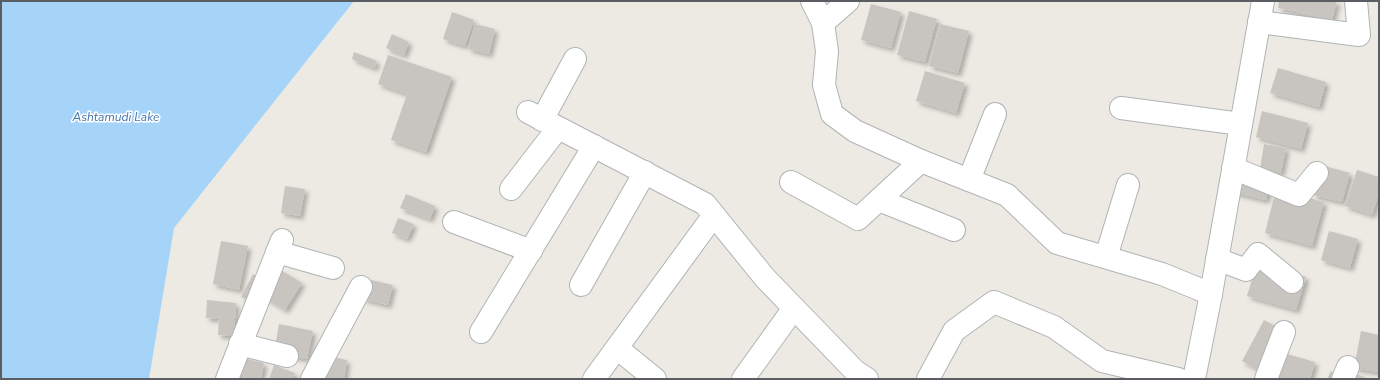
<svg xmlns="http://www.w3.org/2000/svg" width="1380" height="380" font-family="'Nunito Sans',sans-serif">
<defs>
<filter id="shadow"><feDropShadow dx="3.5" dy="3.5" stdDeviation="2" flood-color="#0004"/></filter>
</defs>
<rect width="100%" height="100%" fill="#eceae2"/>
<path fill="#a6d4f8" d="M1,1h353l-180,227 -25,151h-148z"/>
<g fill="#c8c4bf" filter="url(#shadow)">
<path d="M1279,1h58l-5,19 -54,-12z"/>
<path d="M871,4l30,8 -10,36 -30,-8z"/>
<path d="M909,11l28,8 -12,43 -28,-7z"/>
<path d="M452,12l22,8 -9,26 -22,-7z"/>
<path d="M475,24l20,5 -6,25 -21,-5z"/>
<path d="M940,24l29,7 -11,42 -29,-7z"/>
<path d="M392,34l17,8 -5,13 -18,-7z"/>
<path d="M354,52l23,9 -3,7 -22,-9z"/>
<path d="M388,55l64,22 -26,75 -35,-12 16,-46 -29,-10z"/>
<path d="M1278,68l48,14 -7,25 -49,-14z"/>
<path d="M925,71l40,12 -9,30 -40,-12z"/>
<path d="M1262,111l46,12 -7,26 -45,-12z"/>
<path d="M1264,144l22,4 -5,25 -21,-4z"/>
<path d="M1235,165l37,10 -6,25 -38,-9z"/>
<path d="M1321,165l29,8 -8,29 -29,-7z"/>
<path d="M1357,170l22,7v16l-7,22 -27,-9z"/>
<path d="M285,186l20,3 -5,27 -19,-3z"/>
<path d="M1276,189l48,13 -12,44 -47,-13z"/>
<path d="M406,194l29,12 -5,13 -30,-11z"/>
<path d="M398,218l16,6 -7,15 -15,-6z"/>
<path d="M1329,231l29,8 -8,29 -29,-8z"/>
<path d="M221,241l27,5 -9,44 -26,-6z"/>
<path d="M1257,262l49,15 -10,33 -49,-14z"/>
<path d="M281,270l21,13 -17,27 -21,-13z"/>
<path d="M253,274l10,6 -11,22 -11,-5z"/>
<path d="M367,279l26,6 -5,20 -25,-6z"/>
<path d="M207,300l29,3 -2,33 -16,-1 1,-16 -13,-1z"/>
<path d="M1264,320l20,11 -21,41 -21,-11z"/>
<path d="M279,324l34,7 -6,28 -33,-6z"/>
<path d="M1361,331l18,4v24l-2,13 -23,-4z"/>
<path d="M1283,353l32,9 -5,17h-34z"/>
<path d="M327,356l20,4 -3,19h-22z"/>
<path d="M244,358l20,5 -3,16 -22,-1z"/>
<path d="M274,365l21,8 -2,6h-24z"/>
<path d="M1331,371l14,8h-18z"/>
<path d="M1354,373l14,6h-17z"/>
</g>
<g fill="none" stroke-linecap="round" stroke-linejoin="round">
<g stroke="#b0b3b6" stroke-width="24">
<g id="minor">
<path d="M812,1l11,22 4,28 -3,34 8,29 23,17 66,30 86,34 50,48 105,31 49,20"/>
<path d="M1259,22l100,13 -3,-34"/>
<path d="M823,23l25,-22"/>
<path d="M1121,108l120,16"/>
<path d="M528,112l177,92 60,74 90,93 12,8"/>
<path d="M542,120l33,-61"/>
<path d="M1233,168l66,27 18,-22"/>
<path d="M969,180l26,-66"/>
<path d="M791,182l67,37 63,-58"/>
<path d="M511,189l47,-61"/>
<path d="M879,200l75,30"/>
<path d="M454,222l77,29"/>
<path d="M277,252l56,16"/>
<path d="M1106,257l22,-72"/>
<path d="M1217,259l29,11 12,-16 34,28"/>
<path d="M581,285l64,-113"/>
<path d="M481,332l113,-186"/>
<path d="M240,344l47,12"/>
<path d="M617,348l38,31"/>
<path d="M227,379l55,-139"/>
<path d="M312,379l49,-92"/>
<path d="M594,379l120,-164"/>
<path d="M743,379l51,-71"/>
<path d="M928,379l26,-48 40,-29 60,25 48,34 76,18"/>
<path d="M1194,379l17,-85 52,-293"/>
<path d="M1266,379l18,-47"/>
<path d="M1343,379l5,-12"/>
</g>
</g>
<use href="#minor" stroke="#fff" stroke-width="22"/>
</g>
<g text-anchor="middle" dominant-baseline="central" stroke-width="3" stroke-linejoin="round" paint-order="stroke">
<g font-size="12" font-style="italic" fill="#4576a8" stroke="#fff">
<text x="116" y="117">Ashtamudi Lake</text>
</g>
</g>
<rect width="1380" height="380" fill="none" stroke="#5a5e62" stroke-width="4"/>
</svg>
